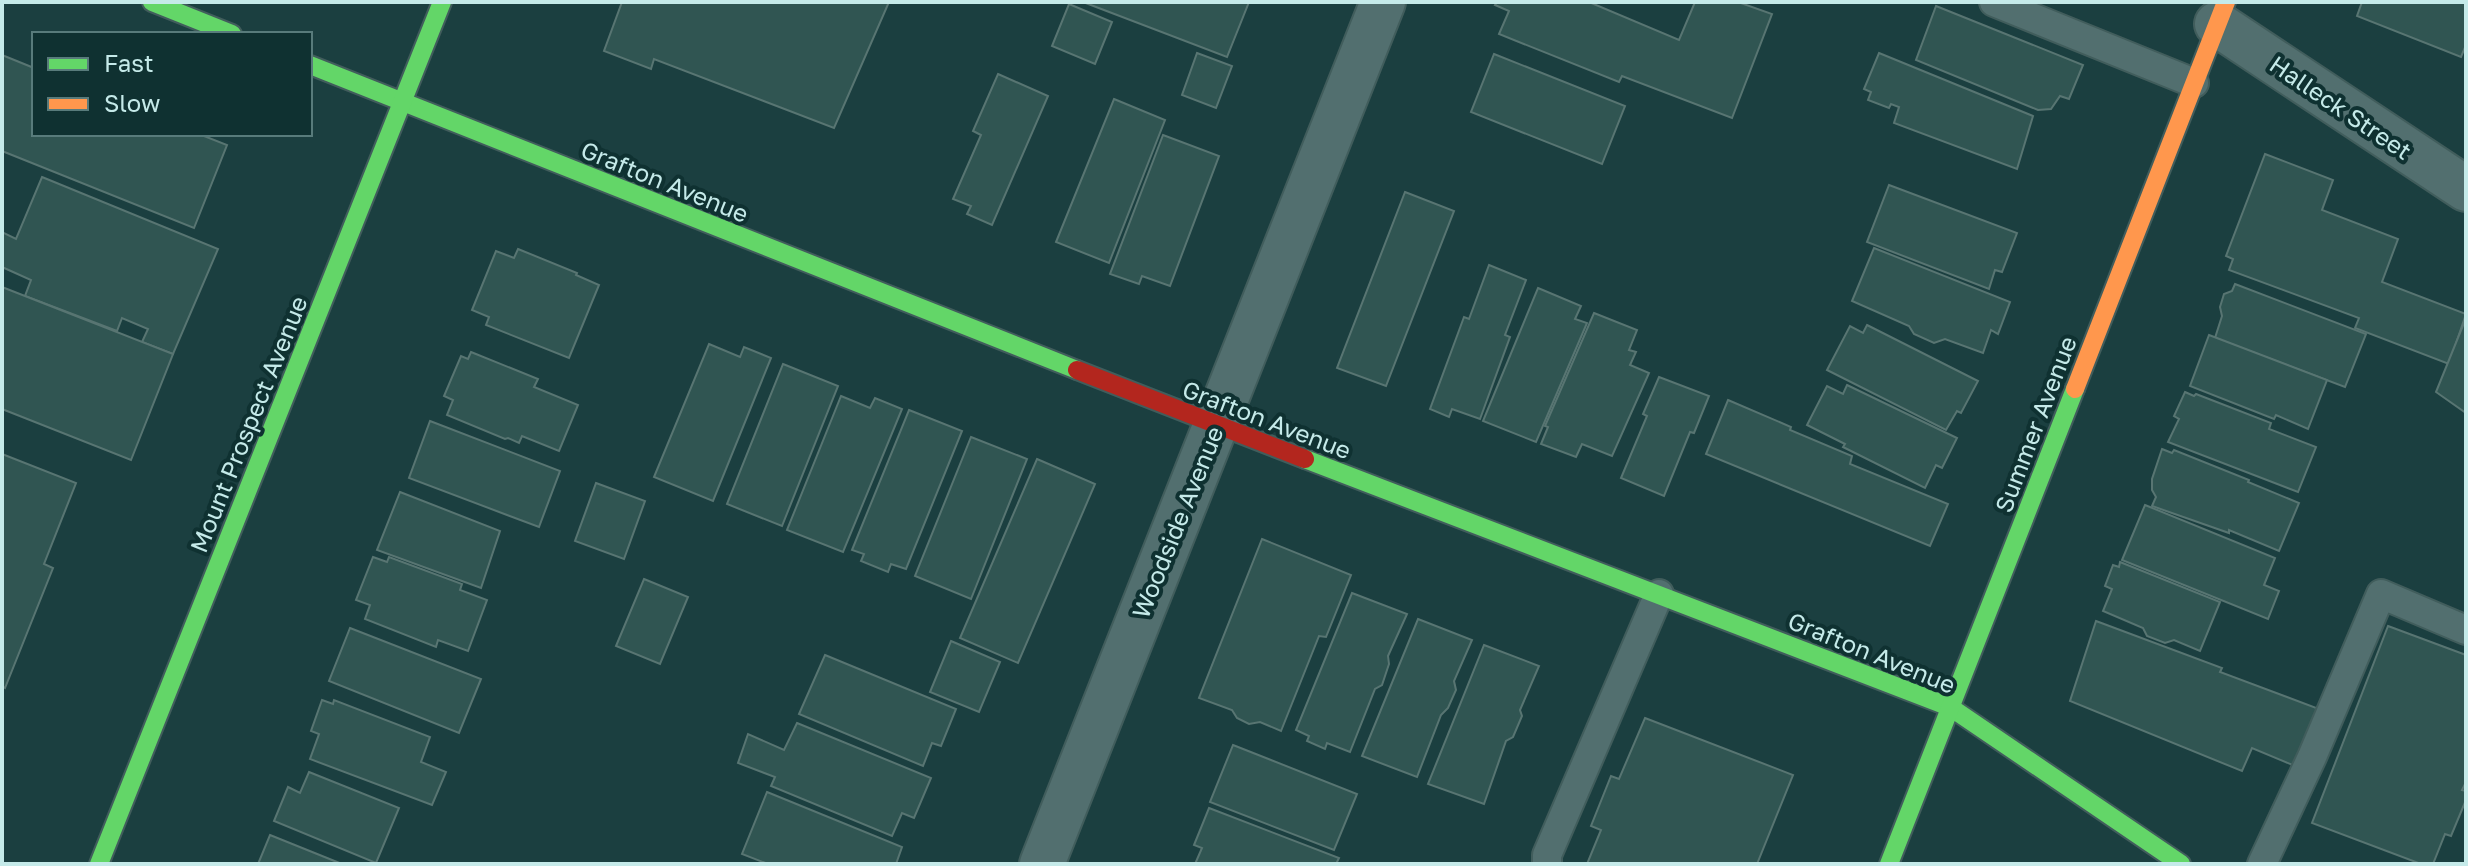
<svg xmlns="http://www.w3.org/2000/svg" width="2468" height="866" font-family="'Golos Text',sans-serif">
<rect width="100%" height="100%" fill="#1b3f40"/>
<g fill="#305552" stroke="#587572" stroke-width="2">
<path d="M622,2h267l-55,126 -180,-69 -3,10 -47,-18z"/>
<path d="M1083,2h166l-22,55z"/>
<path d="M1497,2h92l90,38 16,-38h43l34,12 -40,104 -110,-42 -3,6 -120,-48 10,-23 -14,-6z"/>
<path d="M2362,2h104v43l-5,12 -104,-41z"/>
<path d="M1069,4l43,18 -17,42 -43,-18z"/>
<path d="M1936,6l147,59 -14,34 -9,-3 -9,13 -13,1 -122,-50z"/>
<path d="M1197,53l35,13 -16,42 -34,-13z"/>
<path d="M1879,53l154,63 -16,53 -123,-46 5,-16 -8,-3 -2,4 -21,-8 3,-8 -7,-3z"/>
<path d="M1494,54l131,52 -23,58 -131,-52z"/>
<path d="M2,55l32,13v66h165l28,11 -33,83 -192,-77z"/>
<path d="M998,74l50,22 -56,129 -25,-11 4,-8 -18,-7 28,-64 -8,-4z"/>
<path d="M1114,99l51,21 -56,143 -53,-21z"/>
<path d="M1163,135l56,21 -49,130 -28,-10 -3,8 -29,-10z"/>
<path d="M2265,154l68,26 -11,30 76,29 -16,43 84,32 -17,50 -94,-36 4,-10 -130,-48 4,-11 -7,-3z"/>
<path d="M42,177l176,72 -45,105 -31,-12 6,-13 -26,-11 -5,13 -92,-35 6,-16 -29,-13v-35l14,7z"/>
<path d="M1889,185l128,48 -15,39 -7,-2 -6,19 -122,-47z"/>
<path d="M1405,192l49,19 -68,175 -49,-18z"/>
<path d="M1874,248l136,54 -12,32 -7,-4 -8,23 -38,-14 -11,4 -20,-9 -5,-8 -57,-25z"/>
<path d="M518,249l59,24 -1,2 23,10 -30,73 -83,-33 3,-8 -17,-7 24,-59 18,7z"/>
<path d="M1489,265l37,15 -21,55 5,2 -30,82 -28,-10 -3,8 -19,-8 34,-92 5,2z"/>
<path d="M2235,284l131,50 -21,53 -130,-49 7,-22 -2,-9 4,-13 8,-3z"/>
<path d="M2,287l171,67 -42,106 -129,-51z"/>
<path d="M1538,288l43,18 -6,13 12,4 -51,119 -53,-21z"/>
<path d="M1594,313l43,17 -8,20 7,2 -6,13 19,8 -37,83 -30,-12 -6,13 -35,-13 7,-17 -3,-1z"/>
<path d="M2466,318v95l-30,-21z"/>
<path d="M1867,325l111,56 -17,32 -4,-2 -11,19 -119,-60 23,-44 13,7z"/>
<path d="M2209,335l118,45 -19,49 -32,-14 -2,4 -84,-33z"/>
<path d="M709,344l31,13 4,-10 27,11 -58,143 -59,-24z"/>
<path d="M471,352l67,27 -4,8 44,18 -19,46 -37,-15 -3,7 -11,-5 -3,1 -58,-24 6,-15 -9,-4 17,-40 7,3z"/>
<path d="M783,364l55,22 -56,140 -55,-22z"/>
<path d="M1659,377l50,19 -15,37 -4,-1 -26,64 -43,-18 26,-62 -4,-2z"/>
<path d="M1847,385l110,53 -15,30 -6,-3 -11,23 -82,-41 2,-3 -38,-19 20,-39 16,8z"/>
<path d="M2185,392l9,4 2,-2 75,29 -2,6 47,18 -18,45 -130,-50 11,-23 -5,-3z"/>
<path d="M841,396l29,12 5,-10 27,11 -59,143 -56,-22z"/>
<path d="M1728,400l63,27 -1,3 62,26 -2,8 98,40 -18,42 -224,-92z"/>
<path d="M909,410l53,21 -56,138 -15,-5 -3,8 -27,-11 3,-7 -12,-4z"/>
<path d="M430,421l130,50 -21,56 -130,-49z"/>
<path d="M971,437l56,22 -56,140 -56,-23z"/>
<path d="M2162,449l10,4 2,-3 75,30 -1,2 51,21 -20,48 -50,-21v3l-77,-27 4,-9 -4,-7v-11z"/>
<path d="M2,454l74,29 -32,81 9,4 -48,120 -3,-2z"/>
<path d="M1037,459l58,25 -77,179 -58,-25z"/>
<path d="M596,483l49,18 -21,58 -49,-18z"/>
<path d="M400,492l100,39 -19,57 -104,-38z"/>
<path d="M2145,505l130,53 -11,27 15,6 -11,28 -146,-59z"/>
<path d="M1262,539l89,36 -25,62 -7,-1 -38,95 -21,-9 -11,2 -12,-6 -5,-8 -33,-12z"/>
<path d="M373,557l14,5 2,-5 73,27 -2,6 27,10 -19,51 -30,-11 -2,7 -71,-28 5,-14 -14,-5z"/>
<path d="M2120,562l100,40 -20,49 -26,-11 -9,3 -18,-7 -4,-8 -40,-17 9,-22 -7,-3 8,-21 6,2z"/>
<path d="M644,579l44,18 -28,67 -44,-18z"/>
<path d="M1352,593l55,21 -19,42 1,8 -7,21 -7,4 -25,63 -23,-9 -2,6 -18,-8 2,-5 -13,-6z"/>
<path d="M1418,619l54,21 -18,41 2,9 -8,18 -7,7 -24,62 -55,-21z"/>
<path d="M2096,621l126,47 -2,4 99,37 -24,57 -43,-18 -10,23 -172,-70z"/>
<path d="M2388,626l78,29v127l-4,8 4,1v9l-15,36 -6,-2 -12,30h-12l-109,-41z"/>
<path d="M350,628l131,51 -22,54 -130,-52z"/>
<path d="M951,641l49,21 -21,50 -49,-20z"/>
<path d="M1484,645l55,21 -19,44 2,6 -9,21 -7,4 -22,63 -56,-20z"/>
<path d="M825,655l131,54 -15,37 -9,-3 -9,23 -124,-52z"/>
<path d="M322,700l11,4 1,-4 96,37 -9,25 25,10 -14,33 -122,-46 9,-25 -8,-3z"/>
<path d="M1645,718l148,57 -36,89h-170l14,-34 -10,-4 20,-50 8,3z"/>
<path d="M797,723l134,55 -17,40 -12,-5 -10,23 -121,-50 4,-9 -37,-14 10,-29 36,16z"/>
<path d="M1233,745l124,49 -23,56 -124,-48z"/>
<path d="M309,772l90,36 -23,55 -102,-42 14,-34 12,6z"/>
<path d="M767,792l135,55 -6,17h-128l-26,-10z"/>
<path d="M1209,808l130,50 -3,6h-141l7,-16 -8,-3z"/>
<path d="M270,835l72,29h-84z"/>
</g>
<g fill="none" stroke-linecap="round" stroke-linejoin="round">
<g stroke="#415d5c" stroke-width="32">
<g id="lane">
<path d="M1994,2l200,81"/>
<path d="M1547,864v-9l112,-261"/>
<path d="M2262,864l50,-107 69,-163 85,36"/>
</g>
</g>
<g stroke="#415d5c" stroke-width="48">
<g id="street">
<path d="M2217,24l249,165"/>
<path d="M1042,864l341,-862"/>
</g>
</g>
<g stroke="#415d5c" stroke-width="22">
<g id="fast">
<path d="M152,2l80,32"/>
<path d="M310,65l767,305"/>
<path d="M1305,459l645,248 231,157"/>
<path d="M99,864l343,-862"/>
<path d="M1889,864l186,-475"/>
</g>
</g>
<g stroke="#415d5c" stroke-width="22">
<path id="slow" d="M2075,389l151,-387"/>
</g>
<g stroke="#415d5c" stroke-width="22">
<path id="jam" d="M1077,370l228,89"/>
</g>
<use href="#lane" stroke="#526f6f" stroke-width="28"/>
<use href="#street" stroke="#526f6f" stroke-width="44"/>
<use href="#fast" stroke="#63d668" stroke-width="18"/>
<use href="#slow" stroke="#ff974d" stroke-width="18"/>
<use href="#jam" stroke="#b3261e" stroke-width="18"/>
</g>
<g text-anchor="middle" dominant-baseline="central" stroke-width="8" stroke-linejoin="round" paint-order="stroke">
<g font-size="24" fill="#c5eae9" stroke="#0f3131">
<text transform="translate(2341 107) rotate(34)">Halleck Street</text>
<text transform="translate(665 181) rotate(22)">Grafton Avenue</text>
<text transform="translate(1267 419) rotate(21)">Grafton Avenue</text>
<text transform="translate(248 424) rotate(-68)">Mount Prospect Avenue</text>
<text transform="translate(2035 424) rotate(-69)">Summer Avenue</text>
<text transform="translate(1177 522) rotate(-68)">Woodside Avenue</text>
<text transform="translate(1872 652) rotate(22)">Grafton Avenue</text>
</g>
</g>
<rect width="2468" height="866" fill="none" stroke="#c5eae9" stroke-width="8"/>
<rect x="32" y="32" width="280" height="104" fill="#0f3131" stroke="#587b7b" stroke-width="2"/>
<rect x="48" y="58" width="40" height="12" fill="#63d668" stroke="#587b7b" stroke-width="2"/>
<text x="104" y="72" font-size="24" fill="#c5eae9">Fast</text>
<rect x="48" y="98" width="40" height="12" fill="#ff974d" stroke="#587b7b" stroke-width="2"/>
<text x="104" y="112" font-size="24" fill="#c5eae9">Slow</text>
</svg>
